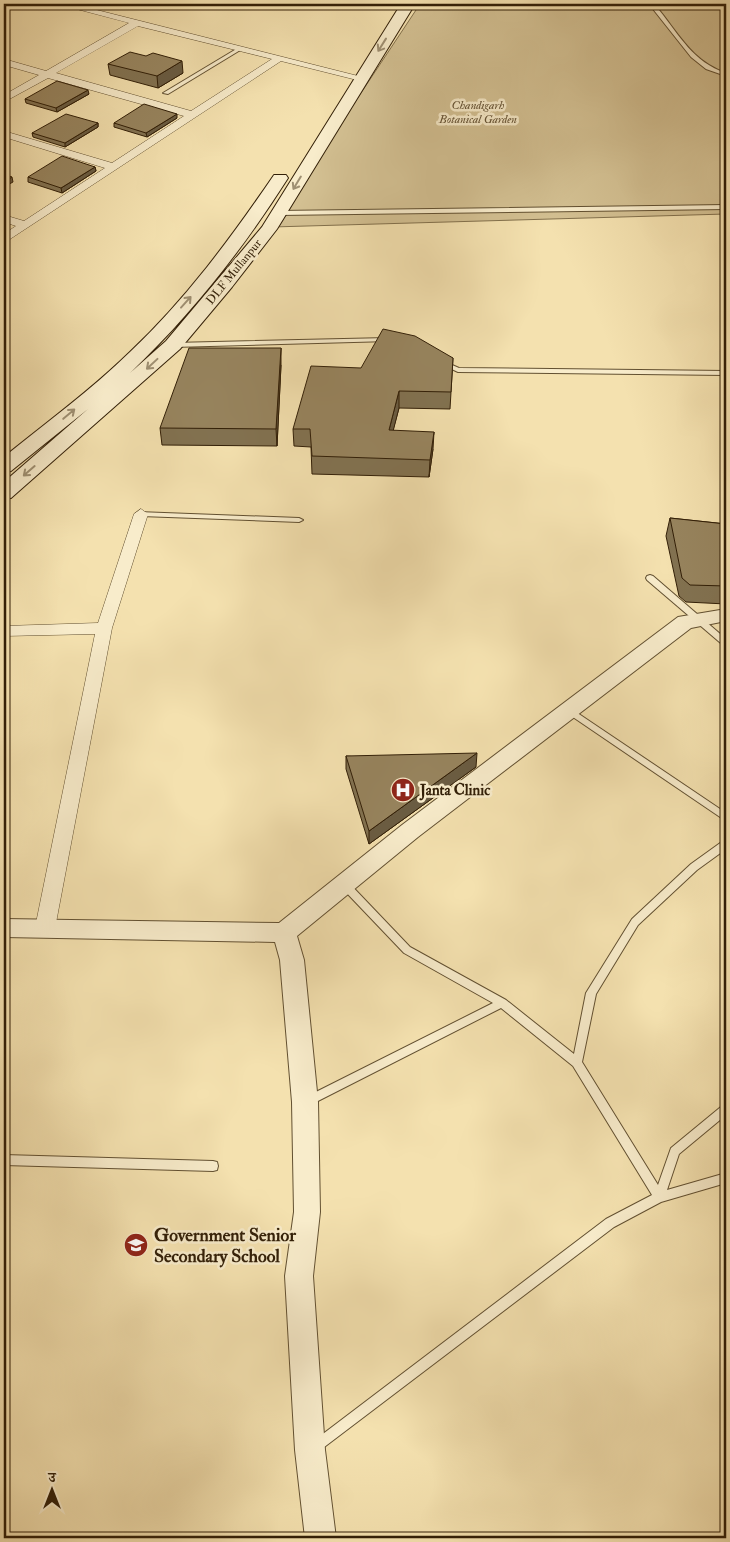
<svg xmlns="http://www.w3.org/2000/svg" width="730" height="1542" font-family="'IM FELL Double Pica','Noto Serif Devanagari',serif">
<rect width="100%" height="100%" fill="#f4e1af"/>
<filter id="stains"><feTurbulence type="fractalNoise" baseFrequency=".004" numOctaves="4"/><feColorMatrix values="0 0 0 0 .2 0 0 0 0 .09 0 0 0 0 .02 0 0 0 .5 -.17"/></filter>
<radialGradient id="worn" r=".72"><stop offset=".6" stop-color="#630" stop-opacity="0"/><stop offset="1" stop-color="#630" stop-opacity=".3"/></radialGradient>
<path fill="#d3c092" stroke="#82704c" d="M420,4h306v210l-454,13z"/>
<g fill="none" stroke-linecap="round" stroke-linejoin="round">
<g stroke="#625031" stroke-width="2">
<g id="service">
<path d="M649,4h4l6,6c21,26 34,52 67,63v3l-20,-7 -15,-12z"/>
<path d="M238,48l4,1 -74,45 -5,-1z"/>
<path d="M726,205v4l-448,6 -3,-2 3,-2z"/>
<path d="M388,338l3,2 -1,1 -217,6 -3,-2 3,-2z"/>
<path d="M443,361l16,7 267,3v4l-268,-3 -17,-8v-2z"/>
<path d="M138,512l161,6 4,2 -4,2 -158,-6h-3z"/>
<path d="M650,575l3,1 73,63v7l-3,-1 -76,-65 -1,-2 1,-2z"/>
<path d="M567,706l159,107v7l-3,-1 -159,-108 -1,-2 1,-2z"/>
<path d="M723,841h3v8l-29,21 -59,55 -42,69 -14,68 76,123 13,-37 51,-42 4,-2v11l-47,39 -12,36 59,-17v10l-65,19 -47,25 -295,224 -4,2 -4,-2 -2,-4 2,-4 295,-224 46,-24 -79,-129 -72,-58 -189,96 -4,2 -4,-2 -1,-3 1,-3 189,-95 -89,-50 -63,-66 -2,-3 2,-3h6l63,66 96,53 68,54 12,-61 46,-74 59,-55z"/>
<path d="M4,1155l209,6 4,1 1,4 -1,4 -4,1 -209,-6z"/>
</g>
</g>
<g stroke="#625031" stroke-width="1">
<g id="minor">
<path d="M58,4h15l293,74 -5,3 -80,-20 -277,182v-9l12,-8 -12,-4v-7l20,6 81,-53 -101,-31v-6l108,32 72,-47 -136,-38 -44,24v-7l35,-20 -35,-10v-6l42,12 83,-48zM138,26l134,33 -81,52 -135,-38z"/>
<path d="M141,509l7,5 -36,114 -57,300 -3,6 -7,2 -7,-2 -3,-6 60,-294 -91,2v-10l94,-3 36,-109z"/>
</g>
</g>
<g stroke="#625031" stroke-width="2">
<path id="tertiary" d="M726,609v12l-35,7 -273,209 -121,99 7,24 14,142 2,110 -7,64 12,174 11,88h-31l-10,-88 -10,-174 9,-64 -2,-110 -12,-142 -5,-18 -271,-5v-18l275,4 123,-98 276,-208z"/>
</g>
<g stroke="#321f07" stroke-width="2">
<path id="secondary" d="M401,4h14l-138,225 -45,58 -52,62 -169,149 -7,1v-17l84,-73 -77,62 -7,2v-16c42,-34 87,-67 126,-105 56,-53 101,-114 144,-177h12l2,3c-45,71 -97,137 -158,195l36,-32 96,-114z"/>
</g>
<use href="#service" fill="#f8eccb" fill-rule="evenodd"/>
<use href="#minor" fill="#f8eccb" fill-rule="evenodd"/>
<use href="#tertiary" fill="#f8eccb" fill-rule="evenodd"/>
<use href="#secondary" fill="#f8eccb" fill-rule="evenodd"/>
</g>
<g fill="#827251" stroke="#321f07">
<path d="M108,64l75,9 -25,15 -48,-13z"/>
<path d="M89,94l-32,18 -31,-9 -1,-4z"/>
<path d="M177,118l-30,19 -33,-10v-4z"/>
<path d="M98,123v4l-33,20 -32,-10 -1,-4z"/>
<path d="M95,167l1,4 -34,22 -34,-11v-5z"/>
<path d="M453,358l-3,51 -51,-1 -6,22 40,19 -4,28 -117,-3 -1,-27 -17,-1 -1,-17 68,-61z"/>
<path d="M281,365l-4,81 -115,-1 -2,-17z"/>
<path d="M670,518l56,6v80l-40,-2 -7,-6 -13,-60z"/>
<path d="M346,756l130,11 -107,77 -23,-75z"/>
</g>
<g fill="#6a5c42" stroke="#321f07">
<path d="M182,61l1,12 -25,15 -1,-12z"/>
<path d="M88,90l1,4 -32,18 -1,-4z"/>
<path d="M177,114v4l-30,19 -1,-4z"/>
<path d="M98,123v4l-33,20v-4z"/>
<path d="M6,140l1,4 -3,2v-5z"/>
<path d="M95,167l1,4 -34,22 -1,-5z"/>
<path d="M12,177l1,5 -9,5v-5z"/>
<path d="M281,348v17l-4,81 -1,-17z"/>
<path d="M399,391v17l-10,39v-17z"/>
<path d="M434,432l-1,17 -4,28 1,-17z"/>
<path d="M477,753l-1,14 -107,77v-13z"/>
</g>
<g fill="#97845e" stroke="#321f07">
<path d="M130,52l16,4 7,-3 29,8 -25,15 -49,-12z"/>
<path d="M57,81l31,9 -32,18 -31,-9z"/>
<path d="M144,104l33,10 -31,19 -32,-10z"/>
<path d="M66,114l32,9 -33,20 -33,-10z"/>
<path d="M62,156l33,11 -34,21 -33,-11z"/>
<path d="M4,174l8,3 -8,5z"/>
<path d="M383,329l32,7 38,22 -2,34 -52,-1 -10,39 45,2 -4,28 -118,-4 -2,-27h-17l18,-63 50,2z"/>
<path d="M189,348h92l-5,81 -116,-1z"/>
<path d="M670,518l56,6v62l-36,-1 -8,-7z"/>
<path d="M477,753l-108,78 -23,-75z"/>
</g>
<defs><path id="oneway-shaft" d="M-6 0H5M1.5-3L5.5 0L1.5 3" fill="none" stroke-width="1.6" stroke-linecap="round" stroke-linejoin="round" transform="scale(1.25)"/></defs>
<g stroke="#9f9073">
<use href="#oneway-shaft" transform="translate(382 45) rotate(122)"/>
<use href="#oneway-shaft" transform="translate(297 183) rotate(121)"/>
<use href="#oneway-shaft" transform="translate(186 302) rotate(-48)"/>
<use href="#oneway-shaft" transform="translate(152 364) rotate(137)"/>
<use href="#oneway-shaft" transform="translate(69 414) rotate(-40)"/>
<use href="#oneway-shaft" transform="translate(29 471) rotate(139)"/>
</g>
<defs>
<g id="hospital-disc" transform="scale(1.25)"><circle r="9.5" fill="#8f2418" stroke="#f8eccb"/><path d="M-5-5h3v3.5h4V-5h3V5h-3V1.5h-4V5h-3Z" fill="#fff"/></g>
<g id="school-disc" transform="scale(1.25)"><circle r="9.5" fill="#8f2418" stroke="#f8eccb"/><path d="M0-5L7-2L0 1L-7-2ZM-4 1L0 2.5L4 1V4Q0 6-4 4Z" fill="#fff"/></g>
</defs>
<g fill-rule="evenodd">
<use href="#hospital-disc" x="403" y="790"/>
<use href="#school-disc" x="136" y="1245"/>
</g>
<g text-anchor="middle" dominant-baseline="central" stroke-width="5" stroke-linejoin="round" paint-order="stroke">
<g font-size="12" font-style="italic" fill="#624f31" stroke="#f8eccb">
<text x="478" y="105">Chandigarh<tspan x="478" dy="14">Botanical Garden</tspan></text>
</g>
<g font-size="12" fill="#321f07" stroke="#f8eccb">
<text transform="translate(234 272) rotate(-51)">DLF Mullanpur</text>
</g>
<g font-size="15" font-weight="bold" fill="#321f07" stroke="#f8eccb" text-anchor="start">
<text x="420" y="790">Janta Clinic</text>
</g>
<g font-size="18" font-weight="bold" fill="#321f07" stroke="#f8eccb" text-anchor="start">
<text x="154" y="1235">Government Senior<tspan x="154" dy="21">Secondary School</tspan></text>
</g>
</g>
<rect width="730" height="1542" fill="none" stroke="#f4e1af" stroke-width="20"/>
<rect x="5" y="5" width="720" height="1532" fill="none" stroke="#321f07" stroke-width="2.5"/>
<rect x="10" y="10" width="710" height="1522" fill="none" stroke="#321f07"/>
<g transform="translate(52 1490)" stroke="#f8eccb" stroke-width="4" paint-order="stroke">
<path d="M0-4L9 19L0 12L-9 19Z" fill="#321f07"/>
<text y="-8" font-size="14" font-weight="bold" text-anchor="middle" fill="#321f07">उ</text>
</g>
<rect width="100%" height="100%" filter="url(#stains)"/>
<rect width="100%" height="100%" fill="url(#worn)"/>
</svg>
